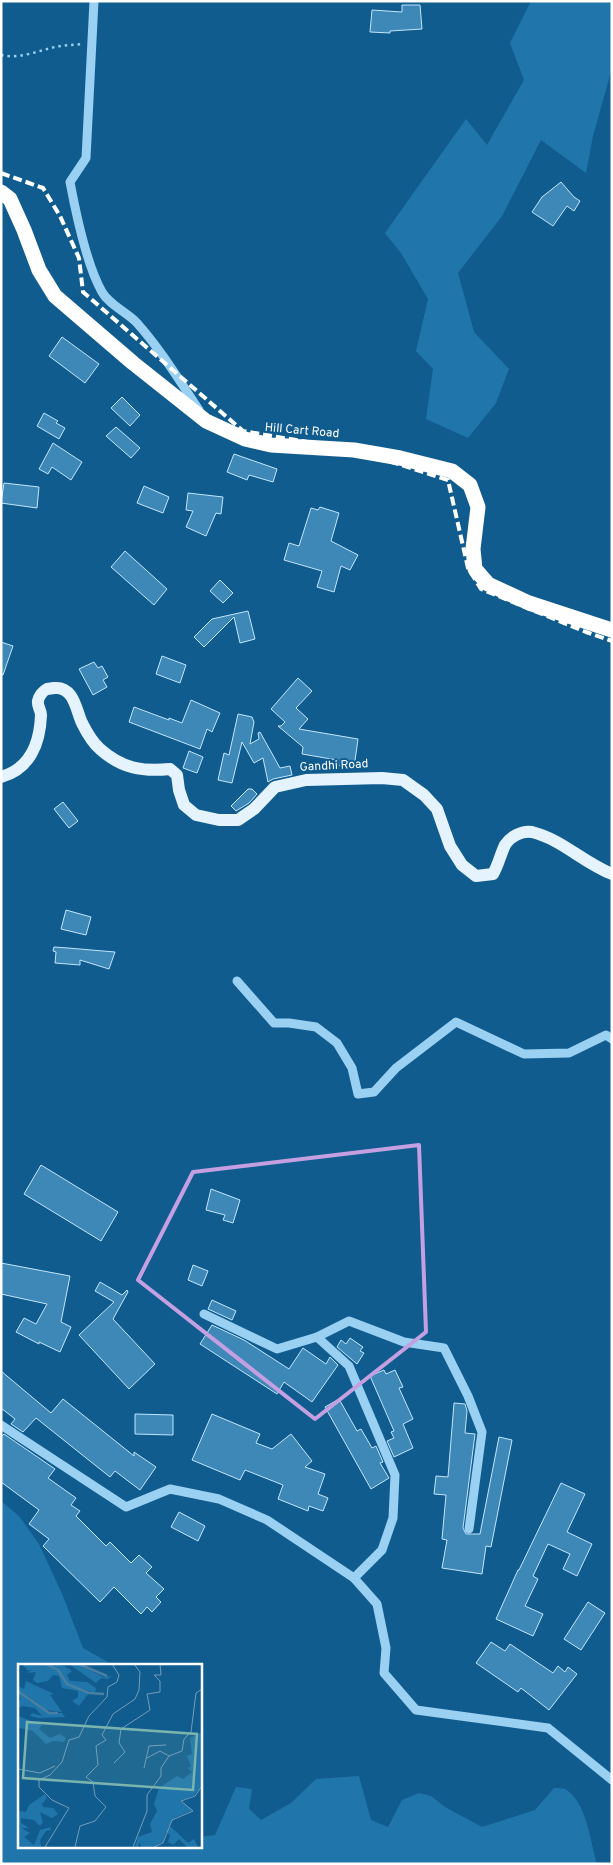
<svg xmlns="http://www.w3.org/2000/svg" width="613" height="1865" font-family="Overpass,sans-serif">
<rect width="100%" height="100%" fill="#115c8e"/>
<g fill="#2076ab">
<path d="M531,1h81v67l-19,68 -7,37 -45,-33 -39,76 -44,57 16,59 35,37 -13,34 -28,35 -42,-19 7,-50 -17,-18 12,-52 -27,-46 -16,-20 81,-114 21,26 37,-65 -14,-37z"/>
<path d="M1,1501l18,15 20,28 24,52 20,52 30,17h-94v181h181v-9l15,-2 21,-48 16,2 -3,20 12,11 30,-17 25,-24 43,-3 12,44 17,7 14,-27 17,-7 12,3 14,11 37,20 53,-17 19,-22c3,0 8,0 11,1 22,13 25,52 32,75h-596z"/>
</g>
<g fill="#3e88b8" stroke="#c1e6fd">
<path d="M402,5h18l2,24 -32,2v2l-20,-1 2,-22 30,2z"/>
<path d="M561,182l13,15 6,4 -6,10 -7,-5 -14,20 -21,-14 10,-15z"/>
<path d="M62,337l37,27 -14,19 -36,-27z"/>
<path d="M122,397l18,18 -10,11 -19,-18z"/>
<path d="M44,413l14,8 -2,2 9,5 -6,11 -22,-13z"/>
<path d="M116,427l24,21 -9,10 -25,-22z"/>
<path d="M53,443l29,19 -11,18 -19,-13 -4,7 -9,-5z"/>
<path d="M234,454l43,15 -4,13 -24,-7 -2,5 -20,-8z"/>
<path d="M4,483l35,4 -2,21 -36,-5z"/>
<path d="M144,486l25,11 -6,16 -26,-10z"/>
<path d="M188,493l35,4 -2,17 -5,-1 -10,23 -20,-9 7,-16 -7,-1z"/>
<path d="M320,507l19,6 -8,28 27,14 -8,15 -9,-4 -7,26 -17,-5 5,-16 -38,-11 5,-17 10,3 12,-38 7,2z"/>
<path d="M125,551l42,38 -13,16 -43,-38z"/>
<path d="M220,580l13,13 -10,10 -13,-12z"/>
<path d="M248,611l7,28 -15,4 -6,-26 -30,30 -10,-10 18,-18z"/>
<path d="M1,642l12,4 -10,29h-2z"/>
<path d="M162,656l24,9 -6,18 -24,-9z"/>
<path d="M94,662l4,6 4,-2 6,11 -5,3 4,7 -14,8 -14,-26z"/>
<path d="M298,678l14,13 -16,17 12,11 -9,10 59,10 -4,29 -18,-3 1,-5 -35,-6 1,-7 -25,-21h3l4,-4 -14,-13z"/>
<path d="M191,700l29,13 -8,19 -5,-3 -7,20 -71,-27 5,-15 35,13v-2l13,5z"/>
<path d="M238,714l14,3 2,5 -4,22 9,-5 -1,-6 2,-1 20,36 10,-2 2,9 -19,4 -5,3 -5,-24 -9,5 -12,-21 -10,41 -14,-3 6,-27 5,2z"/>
<path d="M189,751l14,6 -6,16 -14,-5z"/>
<path d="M248,789h4l5,5 -8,9 -13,8 -5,-5z"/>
<path d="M63,802l15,19 -9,7 -15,-19z"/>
<path d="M66,910l25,7 -5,18 -25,-6z"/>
<path d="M54,947l14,1 47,4 -6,17 -29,-9v5l-25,-2 1,-11 -3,-1z"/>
<path d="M41,1165l77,47 -17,29 -77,-47z"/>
<path d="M211,1189l29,11 -7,23 -10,-3 2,-5 -19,-5z"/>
<path d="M1,1263l69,13 -9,46 10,5 -11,25 -21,-10v2l-23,-12 8,-14 12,6 11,-20 -46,-10z"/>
<path d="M193,1265l15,6 -6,15 -14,-6z"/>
<path d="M100,1282l22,13 5,-5 1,2 -15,27 42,45 -26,25 -50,-54 35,-33 -19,-11z"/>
<path d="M212,1300l24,11 -4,9 -24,-11z"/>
<path d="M212,1325l32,15 45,29 14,-21 23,16 4,-7 8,8 -26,37 -28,-20 -7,12 -77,-50z"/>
<path d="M350,1338l13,9 -3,4 4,2 -7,11 -20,-17 4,-7 5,4z"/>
<path d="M384,1370l2,4 9,-4 8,17 -4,1 14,31 -10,5 10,24 -19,9 -7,-16 7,-3 -3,-6 3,-1 -24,-55z"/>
<path d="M1,1371l50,42 12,-14 71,57v-4l22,15 -16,23 -25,-19 -5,6 -74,-59 -13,14 -12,-8 4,-5 -14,-11z"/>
<path d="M339,1399l18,32 4,-2 11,19 4,-2 7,16 -3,1 9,15 -18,11 -46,-82z"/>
<path d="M454,1403l11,1 2,7 -2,22 10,1 -12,94 3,6h14l19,-97 13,3 -21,107 -5,-1 -4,28 -40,-6 5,-28 -5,-1 4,-44 -12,-1 2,-18 12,1z"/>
<path d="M135,1414l38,1v20l-38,-1z"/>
<path d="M212,1414l48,20 -4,9 16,6 19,-15 21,27 -7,6 20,7 -7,20 10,4 -5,13 -14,-5 -1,5 -30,-12 5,-14 -38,-15 -5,10 -48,-20z"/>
<path d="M4,1434l51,35 -7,9 28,20 -5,7 9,6 -4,5 30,30 4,-4 21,21 8,-8 13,12 -6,6 18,16 -8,8 5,5 -9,10 -5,-5 -6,7 -27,-27 -14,15 -57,-56 6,-7 -20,-15 10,-14 -38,-28v-45z"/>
<path d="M561,1483l24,11 -18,38 25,12 -15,32 -14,-7 7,-15 -22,-10 -15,32 5,3 -13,27 18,8 -10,22 -37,-17 22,-49h1z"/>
<path d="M179,1512l26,14 -7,15 -27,-14z"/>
<path d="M588,1602l17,11 -24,37 -17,-11z"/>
<path d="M491,1642l14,9 5,-7 43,29 5,-7 7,6 3,-5 9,7 -28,36 -28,-22 -3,4 -42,-29z"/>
</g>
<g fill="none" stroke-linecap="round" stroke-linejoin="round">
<path stroke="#9ad0f2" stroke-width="2.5" stroke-dasharray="2.5 4" stroke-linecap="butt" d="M1,55c17,4 34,-3 50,-7 11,-3 21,-3 32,-4"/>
<g stroke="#9ad0f2" stroke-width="9">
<path d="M94,1l-8,157 -16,24c6,32 16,82 32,110 7,13 25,20 35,31 24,27 42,57 62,87"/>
<path d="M237,981l37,42h15l27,4 21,16 15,25 6,26 16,-2 22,-24 60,-46 68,32 45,-1 37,-18 6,4"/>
<path d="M204,1314l73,35 40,-12 32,-16 55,21 40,6 24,48 14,36 -13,97"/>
<path d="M317,1337l32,29 46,109 -2,43 -11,32 -28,28"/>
<path d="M1,1425l125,82 44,-18 49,10 48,21 87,58 23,26 9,44 -2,25 32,37 132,18 64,52"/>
</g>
<path stroke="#e5f3ff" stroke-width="12" d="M1,777c29,-8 39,-34 40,-62 0,-5 -4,-9 -3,-14 1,-5 5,-10 9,-12 0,0 7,-1 7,-1 20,-2 22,22 28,35 4,8 11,20 18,26 21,19 42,23 70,20l7,6 2,15 5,15 12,10 23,5h19l16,-11 21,-22 31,-7 76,-2 21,2 21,15 13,14 13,37 12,19 14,11 17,-2c5,-8 8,-21 12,-29 5,-8 17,-15 27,-13 29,7 52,31 80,42"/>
<path stroke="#fff" stroke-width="15" d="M1,192l9,7 14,31 15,40 16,26 78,67 73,58 39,18 26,6 83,5 46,8 52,13 18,14 8,22 -5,42 2,20 13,15 41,19 83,27"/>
<path stroke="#fff" stroke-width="4" stroke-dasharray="9 4" stroke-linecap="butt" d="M1,173l42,15 17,28 19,42 4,34 160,139 111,19 94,30 20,88 13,21 105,43 26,9"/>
</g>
<path fill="none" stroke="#c4a0e2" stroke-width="4" stroke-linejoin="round" d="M419,1145l7,187 -111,87 -177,-139 55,-108z"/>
<g text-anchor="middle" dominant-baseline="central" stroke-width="4" stroke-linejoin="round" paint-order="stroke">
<g font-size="12" fill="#fff" stroke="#115c8e">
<text transform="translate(302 431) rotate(5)">Hill Cart Road</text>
<text transform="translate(334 766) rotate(-3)">Gandhi Road</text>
</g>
</g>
<g transform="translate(18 1664)">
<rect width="184" height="184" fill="#115c8e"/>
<path d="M4,0l24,1 12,5 -9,-6 15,2 8,5 -5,4 3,6 17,1 9,6 -1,5 -16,-5 10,5 -10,13 -7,-5 6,-4v-6l-16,-3 -3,-12 -6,-1 -5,6 -11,2 -4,-3 3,-8 -8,1 4,-4 -4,2zM51,0h9l25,13 9,-1 -4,3 -7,-1 -5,5zM8,17l28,13 -4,1 12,17 -16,-2 3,3h13l3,4 -27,1 -8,-2 2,-3 10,3 -7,-8 -13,-2 -4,3v-8l3,-1 -3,-9 23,14 -23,-15v-4l6,3zM0,52l24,9 -3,4 11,9 10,-4 6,4 -2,4 -11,-1 -7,3 -13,-13 -14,-3zM184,68v54l-8,9 -14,6 13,9 -19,8 -7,12 4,-3 17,16 6,-4 4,8h-11l-8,-8 -6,6 -5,-3 2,-7 -4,-3 -3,10 -10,5h-12l-1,-5 -2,5h-3l3,-10 14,-5 -2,-8 7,-13 -3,-7 5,-16 18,-12 6,3 9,-7 -4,-4 3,-2 -4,-10 5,-2 -2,-16zM27,130l2,4 -5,6 1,3 10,1 5,6 -6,4 -12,-6 3,10 -3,4 -6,-6 -13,-2v5l8,5h-8l-3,-5v-18l1,6 7,1 3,-7zM0,162l12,7 -6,4 10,8 6,-15 10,-3 1,3 -5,1 -6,9 1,7h-23z" fill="#2076ab"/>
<path fill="none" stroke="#487fa3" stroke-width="2.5" d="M28,0l12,6 9,14 22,9 15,1M61,0l28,12M0,27l31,22h9"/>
<path fill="none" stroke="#709dbb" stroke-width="1" d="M136,11h7l-1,-11M129,94l13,-7 9,5M96,99l11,-11 -6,-9 2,-14 29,-19 -3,-16 13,-2v-11l-6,-6M126,104l5,-22 17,-1M0,105l22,4 15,-7M27,183l24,-39 -17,-8 -13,-13v-7l11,-5 12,-13 7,-22 10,-3 10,-21 18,-19 1,-10 9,-5 2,-7 -7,-11M57,183l5,-21 15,-5 11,-14 -11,-11 -2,-14 -7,-5 12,-12 -2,-19 10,-6 -4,-5 11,-21 22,-15 4,-9 1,-18 -6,-8M115,183l14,-36v-16l14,-19v-8l8,-12 13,-5 2,-12 7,-7 5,-39 6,-4M136,183l9,-4 9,-23 21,-9 -12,-10 14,-5 7,-10"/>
<path fill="#7bb4af" fill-opacity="0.15" stroke="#7bb4af" stroke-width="2.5" d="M9,58l170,12 -4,56 -170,-12z"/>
<rect width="184" height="184" fill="none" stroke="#fff" stroke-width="2.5"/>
</g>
<rect width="613" height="1865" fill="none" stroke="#ffffff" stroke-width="5"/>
</svg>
